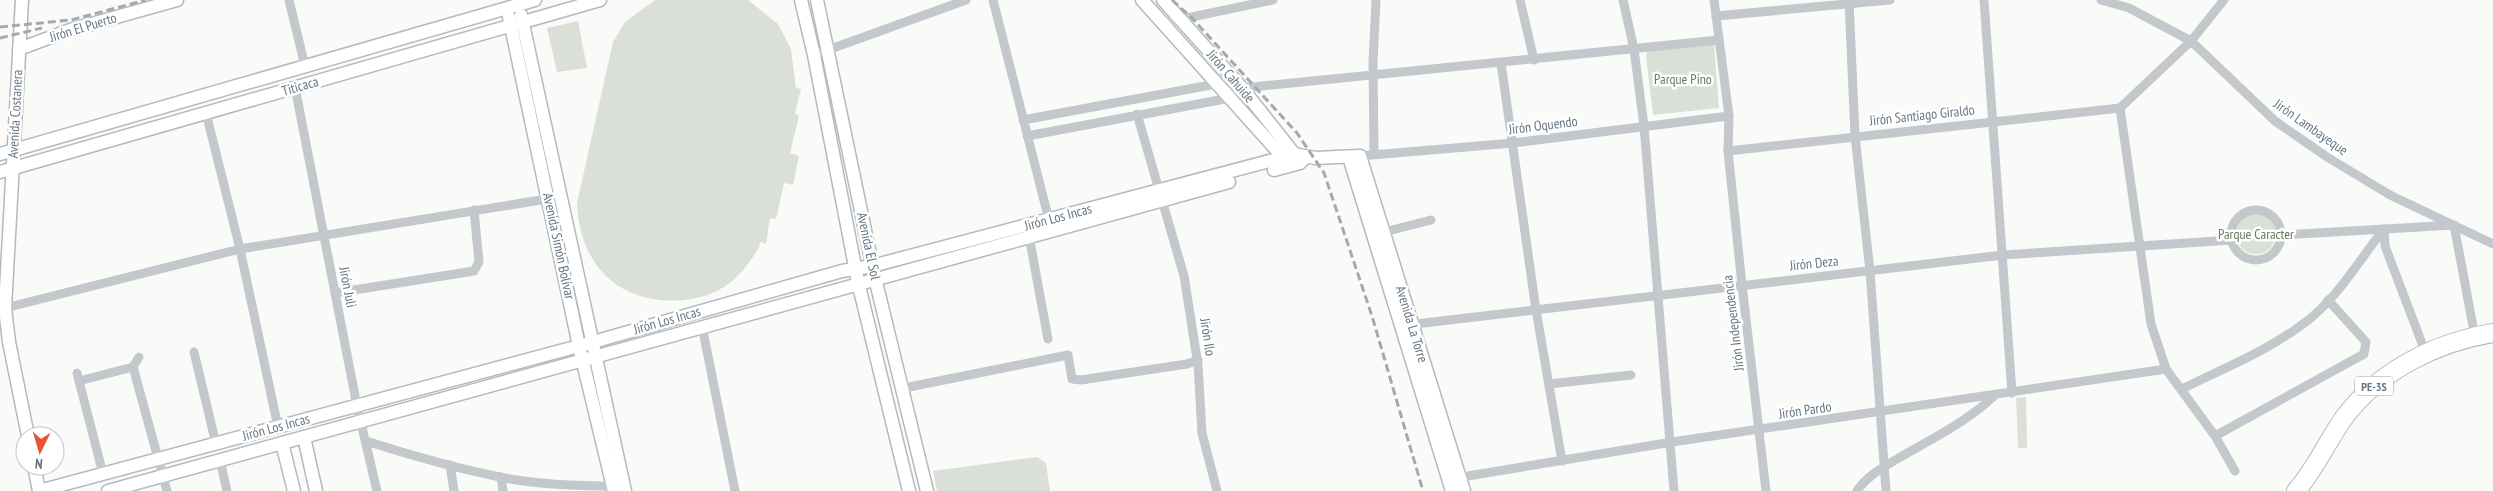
<svg xmlns="http://www.w3.org/2000/svg" width="2493" height="491" font-family="'PT Sans Narrow',sans-serif">
<rect width="100%" height="100%" fill="#fafaf8"/>
<g fill="#dadfd7">
<path d="M655,0h93l30,24 13,25 5,39 5,1 -6,25 4,2 -9,37 9,3 -6,29 -9,-2 -8,36 -6,-1 -4,26 -6,-2 -1,6c-10,15 -19,29 -35,39 -34,21 -89,18 -118,-11 -20,-20 -28,-46 -29,-73l36,-161 12,-20z"/>
<path d="M578,21l9,47 -30,4 -10,-44z"/>
<path d="M1712,44l2,1 5,63 -66,7 -7,-59 2,-5z"/>
<circle cx="2256" cy="234" r="20"/>
<path d="M2026,397l1,51h-9l-2,-50z"/>
<path d="M1037,457l9,6 4,28h-113l-4,-20z"/>
</g>
<g fill="none" stroke-linecap="round" stroke-linejoin="round">
<g stroke="#b3babf" stroke-width="15">
<g id="secondary">
<path d="M22,0l-17,308 4,34 19,94"/>
<path d="M801,0l13,55 44,227 51,209"/>
<path d="M817,0l58,278 52,213"/>
<path d="M1142,0l147,164"/>
<path d="M1163,0l79,88 57,72"/>
<path d="M521,15l104,476"/>
<path d="M509,17l70,329 35,145"/>
<path d="M19,49l51,-19 107,-30"/>
<path d="M0,154l535,-154"/>
<path d="M1299,155l16,3 45,-2 104,335"/>
<path d="M1349,157l103,334"/>
<path d="M1274,170l26,-7 6,-6"/>
<path d="M0,172l600,-172"/>
<path d="M304,437l12,54"/>
<path d="M282,443l12,48"/>
<path d="M34,466l5,25"/>
<path d="M39,491l540,-145 263,-75 30,-5 424,-112"/>
<path d="M108,491l1121,-309"/>
</g>
</g>
<g stroke="#b4b9bd" stroke-width="20">
<path id="highway" d="M2296,491c20,-22 32,-52 50,-76 35,-45 91,-73 147,-82"/>
</g>
<g stroke="#c3c8cc" stroke-width="9">
<path d="M289,0l16,66"/>
<path d="M993,0l57,224"/>
<path d="M1520,0l14,60"/>
<path d="M1623,0l11,49 10,77 30,365"/>
<path d="M1714,0l15,116 -1,35 14,134 24,206"/>
<path d="M1849,0l6,136 15,135 16,220"/>
<path d="M1984,0l28,393"/>
<path d="M2101,0l28,8 62,33 84,80 52,36 63,38 103,49"/>
<path d="M1716,16l174,-16"/>
<path d="M1163,23l110,-23"/>
<path d="M814,55l152,-55"/>
<path d="M1501,63l35,247 26,151"/>
<path d="M295,87l62,319 20,85"/>
<path d="M2120,108l31,216 15,45 49,67 20,35"/>
<path d="M2120,108l71,-67 33,-41"/>
<path d="M206,113l34,136 38,178"/>
<path d="M1137,114l47,162 14,89 4,68 15,58"/>
<path d="M1023,120l193,-36 26,4 477,-48"/>
<path d="M1027,136l203,-38 3,-2"/>
<path d="M1728,151l392,-43"/>
<path d="M1374,154l-1,-92 3,-62"/>
<path d="M1360,156l153,-13 216,-27"/>
<circle cx="2256" cy="235" r="25"/>
<path d="M2384,229l1,17 41,108"/>
<path d="M1384,232l47,-12"/>
<path d="M2281,235l173,-10 21,112"/>
<path d="M1029,236l19,103"/>
<path d="M335,293l139,-22 5,-9 -5,-52"/>
<path d="M5,308l235,-59 313,-51"/>
<path d="M1407,325l596,-70 229,-15"/>
<path d="M702,326l33,165"/>
<path d="M194,352l22,92"/>
<path d="M139,357l-6,10 34,124"/>
<path d="M77,373l26,101"/>
<path d="M79,381l54,-14"/>
<path d="M1549,384l82,-9"/>
<path d="M909,387l159,-32 4,24 9,1 106,-16 11,-4"/>
<path d="M2182,389c42,-21 88,-39 125,-68 31,-24 53,-62 77,-92"/>
<path d="M2215,436l149,-82 2,-12 -38,-42"/>
<path d="M366,441c44,14 89,27 134,36 38,8 79,9 118,9"/>
<path d="M220,460l7,31"/>
<path d="M450,465l4,26"/>
<path d="M501,477l2,14"/>
<path d="M1456,478l216,-36 494,-73"/>
<path d="M1857,491c10,-16 29,-25 45,-35 32,-18 66,-35 93,-61"/>
</g>
<use href="#secondary" stroke="#fff" stroke-width="12"/>
<use href="#highway" stroke="#fff" stroke-width="18"/>
<g stroke="#a2aab0" stroke-width="3" stroke-dasharray="8 4" stroke-linecap="butt">
<path d="M1172,0l19,17 106,116 27,40 48,143 51,175"/>
<path d="M0,27l71,-7 75,-20"/>
<path d="M0,38l42,-10"/>
</g>
</g>
<g text-anchor="middle" dominant-baseline="central" stroke-width="5" stroke-linejoin="round" paint-order="stroke">
<rect fill="#fff" stroke="#939fa8" stroke-width="1" x="2355" y="376.5" width="38" height="19" rx="4"/>
<g font-size="12" font-weight="bold" fill="#657683">
<text x="2374" y="386">PE-3S</text>
</g>
<g font-size="14" fill="#657683" stroke="#fff">
<text transform="translate(83 27) rotate(-17)">Jirón El Puerto</text>
<text transform="translate(1231 76) rotate(49)">Jirón Cahuide</text>
<text transform="translate(300 86) rotate(-16)">Titicaca</text>
<text transform="translate(15 114) rotate(-87)">Avenida Costanera</text>
<text transform="translate(1922 115) rotate(-6)">Jirón Santiago Giraldo</text>
<text transform="translate(1543 125) rotate(-7)">Jirón Oquendo</text>
<text transform="translate(2311 127) rotate(35)">Jirón Lambayeque</text>
<text transform="translate(1058 217) rotate(-15)">Jirón Los Incas</text>
<text transform="translate(559 246) rotate(78)">Avenida Simón Bolívar</text>
<text transform="translate(869 246) rotate(78)">Avenida El Sol</text>
<text transform="translate(1814 263) rotate(-6)">Jirón Deza</text>
<text transform="translate(348 287) rotate(79)">Jirón Juli</text>
<text transform="translate(667 320) rotate(-16)">Jirón Los Incas</text>
<text transform="translate(1733 323) rotate(-97)">Jirón Independencia</text>
<text transform="translate(1412 324) rotate(73)">Avenida La Torre</text>
<text transform="translate(1208 337) rotate(81)">Jirón Ilo</text>
<text transform="translate(1805 410) rotate(-8)">Jirón Pardo</text>
<text transform="translate(276 427) rotate(-15)">Jirón Los Incas</text>
</g>
<g font-size="14" fill="#687a64" stroke="#fff">
<text x="1683" y="79">Parque Pino</text>
<text x="2256" y="234">Parque Caracter</text>
</g>
</g>
<g transform="translate(40 451) rotate(185)"><circle r="24" fill="#ffffff" stroke="#c1c8cd"/>
<path d="M0-4L9 19L0 12L-9 19Z" fill="#e4572e"/>
<text y="-8" font-size="14" font-weight="bold" text-anchor="middle" fill="#657683">N</text>
</g>
</svg>
